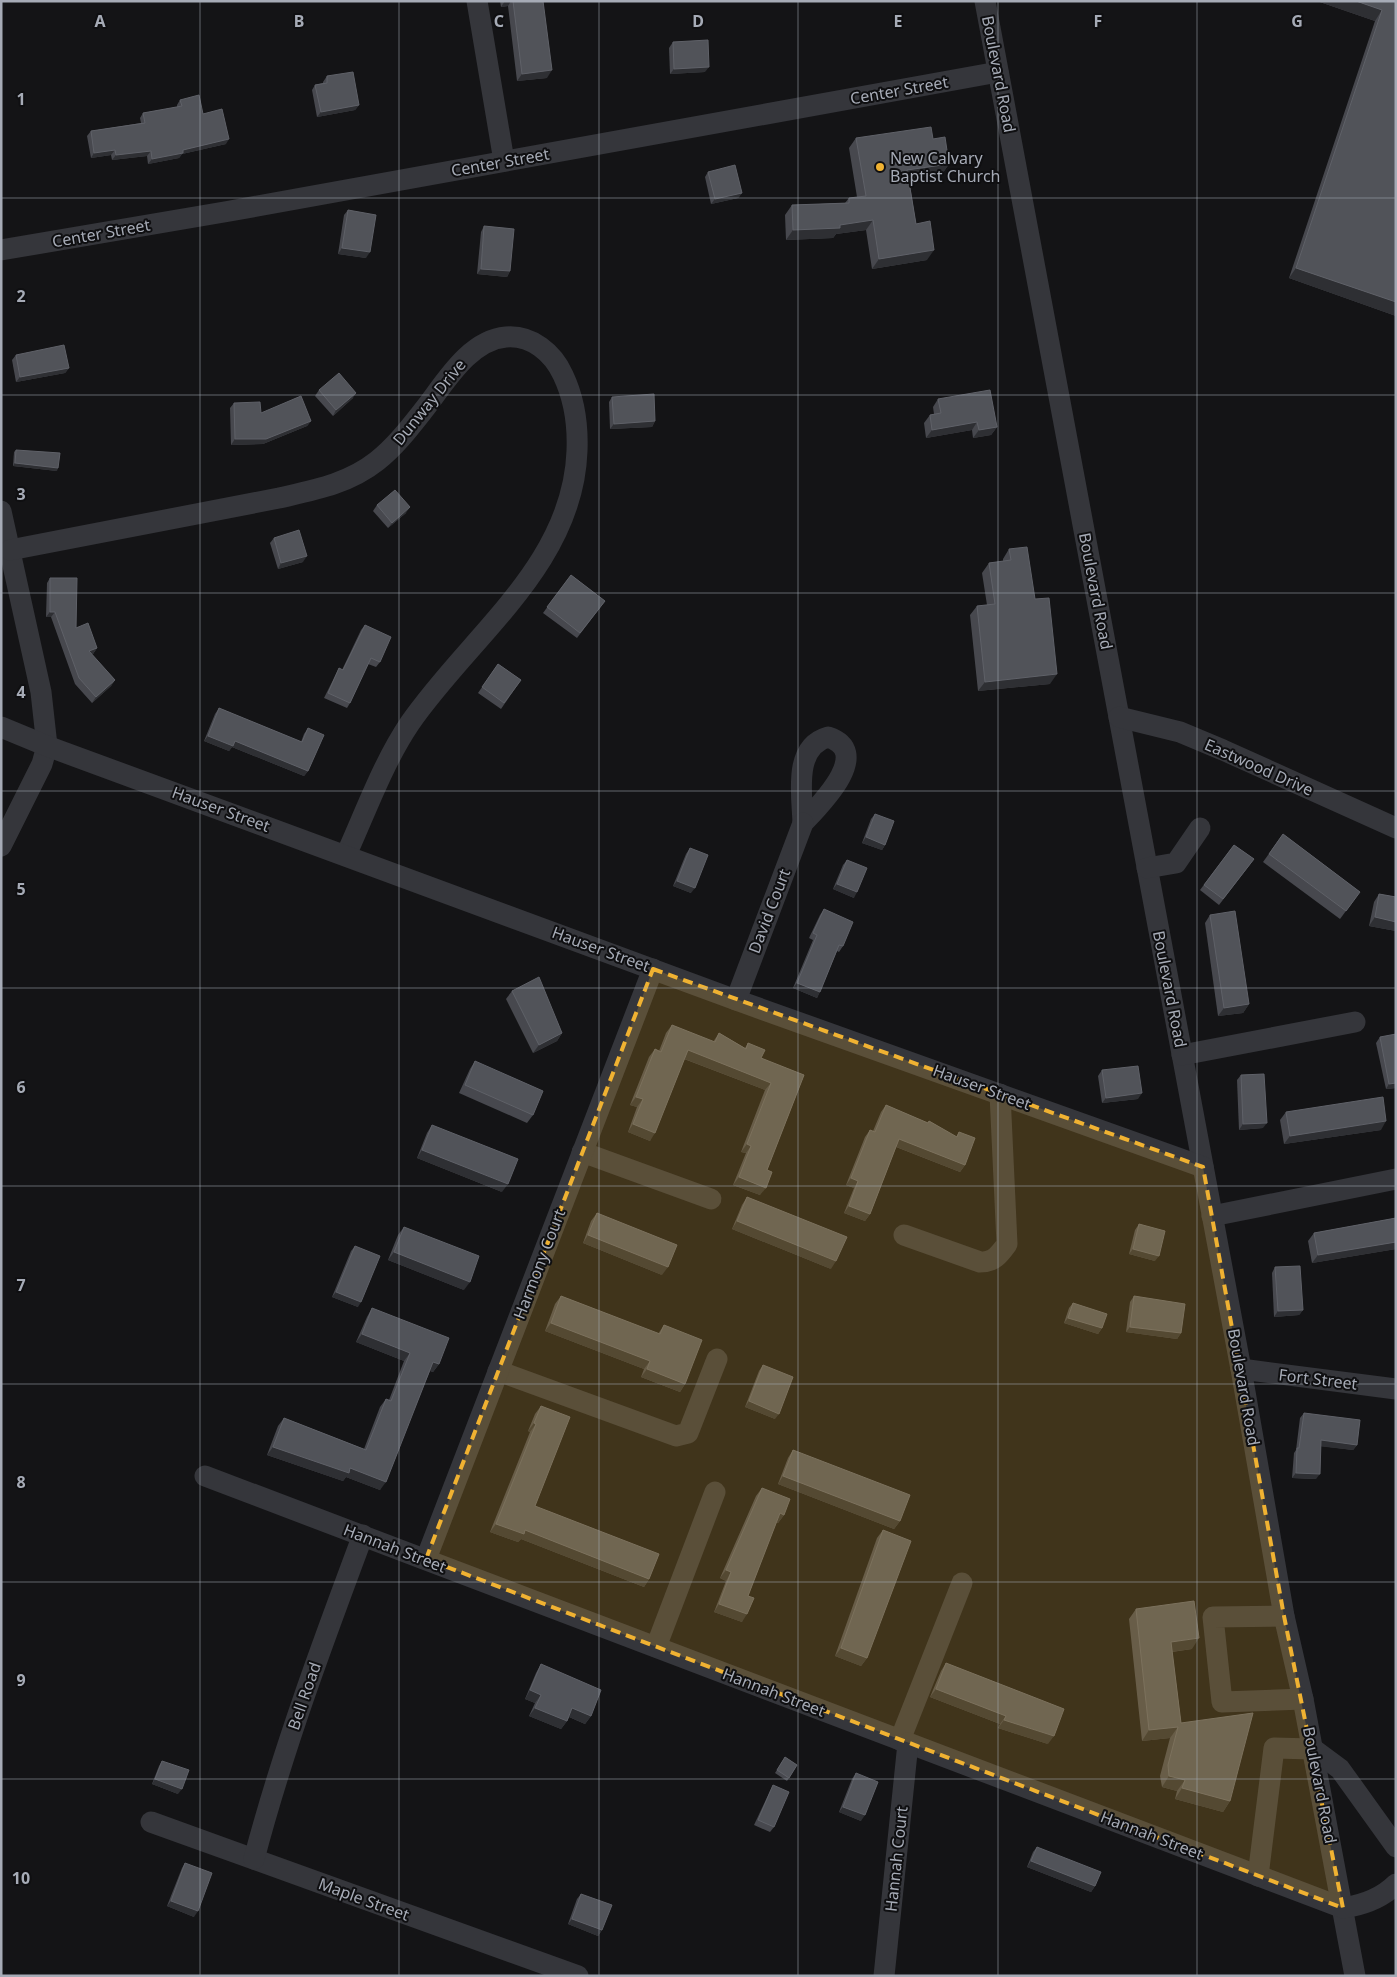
<svg xmlns="http://www.w3.org/2000/svg" width="1397" height="1977" font-family="'Noto Sans',sans-serif">
<rect width="100%" height="100%" fill="#141416"/>
<g fill="none" stroke-linecap="round" stroke-linejoin="round">
<g stroke="#35363b" stroke-width="21">
<path d="M477,1l27,160"/>
<path d="M985,1l256,1368 43,247 19,83 52,277"/>
<path d="M1,250l229,-39 768,-139"/>
<path d="M1,511l40,181 6,54 -5,18 -41,82"/>
<path d="M10,550l269,-52c35,-8 69,-14 98,-37 19,-15 34,-35 49,-54 20,-26 44,-67 80,-70 26,-2 47,16 57,38 11,23 15,51 14,76 -4,114 -107,185 -167,272 -27,40 -44,88 -64,132"/>
<path d="M1119,717l61,15 43,18 173,78"/>
<path d="M1,727l46,19 689,254 467,167"/>
<path d="M828,737c46,15 -8,68 -25,86 -1,-29 -10,-76 25,-86z"/>
<path d="M1147,868l29,-5 24,-35"/>
<path d="M736,1000l67,-177"/>
<path d="M1182,1055l173,-33"/>
<path d="M582,1152l129,47"/>
<path d="M1212,1216l184,-37"/>
<path d="M904,1235l76,27c14,0 19,-7 27,-18l-7,-150"/>
<path d="M1241,1369l155,20"/>
<path d="M498,1371l178,65 12,-3 29,-74"/>
<path d="M205,1476l1138,432c20,-3 38,-9 53,-24"/>
<path d="M426,1559l227,-590"/>
<path d="M1284,1616l-71,1 9,85 81,-3"/>
<path d="M656,1647l59,-155"/>
<path d="M900,1740l62,-157"/>
<path d="M151,1822l427,154"/>
<path d="M254,1859c29,-110 69,-217 109,-324"/>
<path d="M1258,1876l16,-128 39,1 27,20 56,78"/>
<path d="M884,1976l24,-233"/>
</g>
</g>
<g fill="#47484e">
<path d="M500,1h43l4,77 -30,3 -9,-75 -7,1z"/>
<path d="M1317,1h79v315l-107,-38 86,-257z"/>
<path d="M673,42l32,30 -35,2 -1,-26z"/>
<path d="M327,76l32,29 -4,5 -38,7 -5,-27 3,-5 8,-2v-1z"/>
<path d="M180,100l23,14 23,30 -44,10 -3,4 -31,6 -1,-8 -35,4 -1,-5 -20,3 -4,-22 4,-5 50,-8 -1,-5 3,-5 34,-6v-2z"/>
<path d="M856,138l77,1 16,25 -7,10 -33,5 7,45 11,36 -55,9 -6,-39 -30,4 -3,4 -47,2 -1,-25 7,-10 53,-2 4,-5 8,-1 -8,-49z"/>
<path d="M708,172l34,21 -4,5 -27,6 -6,-27z"/>
<path d="M348,210l18,48 -28,-4 6,-39z"/>
<path d="M484,226l26,45 -3,6 -30,-3 4,-42z"/>
<path d="M16,355l53,13 -4,5 -49,9 -4,-22z"/>
<path d="M319,390l34,8 -20,18 -18,-20z"/>
<path d="M612,397l43,24 -3,6 -42,2 -1,-27z"/>
<path d="M938,399l59,28 -6,8 -18,3 -1,-8 -46,8 -2,-15 6,-8 4,-1 -1,-7z"/>
<path d="M234,403l27,10 50,8 -4,5 -44,18 -32,1 -1,-37z"/>
<path d="M16,450l41,21 -44,-5 1,-14z"/>
<path d="M377,505l29,8 -18,15 -15,-17z"/>
<path d="M274,538l29,24 -25,7 -8,-26z"/>
<path d="M1009,549l26,50 15,85 -72,7 -8,-76 7,-9 10,-1 -5,-32 7,-10 14,-2v-2z"/>
<path d="M571,575l34,26 -28,37 -34,-25z"/>
<path d="M50,578l26,50 21,20 -4,6h-2l24,26 -4,6 -19,17 -17,-19 -24,-67h-5l1,-34z"/>
<path d="M365,625l15,37 -4,5 -8,-3 -18,39 -3,5 -23,-10 15,-30 3,2 19,-40z"/>
<path d="M498,664l23,16 -20,29 -23,-16z"/>
<path d="M219,708l82,34 3,-8 4,-6v43l-4,5 -72,-29 -3,4 -25,-10 11,-27z"/>
<path d="M875,814l10,31 -3,5 -20,-7 9,-24z"/>
<path d="M1283,834l77,58 -20,27 -77,-57z"/>
<path d="M1234,845l20,14 -35,46 -19,-15z"/>
<path d="M690,848l1,45 -18,-7 13,-32z"/>
<path d="M847,860l7,38 -21,-9 10,-24z"/>
<path d="M1379,894l17,3v34l-27,-5 5,-24z"/>
<path d="M824,909l19,37 -4,6 -2,-1 -20,47 -24,-10 20,-48 -4,-2 11,-23z"/>
<path d="M1210,915l39,89 -6,9 -25,3 -13,-93z"/>
<path d="M512,991l50,42 -5,8 -24,12 -27,-54z"/>
<path d="M672,1025l41,17 6,-9 26,15 3,-5 13,15 43,17 -37,95 -7,25 -27,-10 13,-32 -5,-1 24,-62 -81,-31 -34,82 -22,-9 9,-25 -7,-2 19,-48 6,-8 4,2 7,-18z"/>
<path d="M1380,1037l16,51 -10,1 -10,-46z"/>
<path d="M475,1061l58,54 -6,8 -68,-30 11,-24z"/>
<path d="M1102,1070l36,29 -36,4 -4,-27z"/>
<path d="M1241,1075l22,53 -24,2 -2,-50z"/>
<path d="M886,1105l42,18 1,-2 27,16 3,-5 6,33 -5,7 -64,-25 -26,67 -5,7 -21,-8 10,-25 -8,-3 19,-48 5,-7 3,1 8,-19z"/>
<path d="M1286,1112l95,18 -97,14 -4,-24z"/>
<path d="M432,1125l70,67 -85,-34 10,-25z"/>
<path d="M747,1197l84,72 -99,-40 10,-24z"/>
<path d="M597,1213l65,62 -79,-32 8,-22z"/>
<path d="M1396,1218v31l-84,14 -4,-22 6,-8z"/>
<path d="M1139,1224l16,37 -26,-7 6,-24z"/>
<path d="M404,1227l60,63 -76,-30 10,-25z"/>
<path d="M355,1246l3,61 -26,-10 19,-46z"/>
<path d="M1275,1267l28,43 -4,5 -25,2 -2,-44z"/>
<path d="M561,1296l97,38 6,-9 21,59 -5,8 -39,-15 3,-8 -99,-38 10,-27z"/>
<path d="M1134,1296l47,37 -4,6 -51,-7 4,-30z"/>
<path d="M1073,1303l29,25 -4,6 -34,-11 5,-15z"/>
<path d="M372,1308l67,56 -6,8 -3,-1 -50,119 -34,-13 -3,4 -76,-26 11,-29 6,-8 80,31 16,-42 6,-8 3,1 15,-39 -48,-19 11,-25z"/>
<path d="M763,1365l12,54 -30,-12 14,-36z"/>
<path d="M541,1406l-6,100 114,73 -5,8 -123,-48 -3,3 -28,-10 40,-100 -2,-1 7,-17z"/>
<path d="M1304,1413l53,32 -4,5 -32,-4 -5,33 -24,-1 2,-25 2,-3 4,-32z"/>
<path d="M793,1450l107,71 -6,8 -116,-45 10,-26z"/>
<path d="M762,1488l22,27 -6,8 -2,-1 -28,74 -6,26 -28,-10 12,-31 -6,-3 36,-82z"/>
<path d="M883,1530l-16,128 -6,8 -26,-10 42,-118z"/>
<path d="M1136,1609l56,40 -20,3 9,71 49,78 -7,11 -48,-13 2,-8 -15,-4 -2,-11 10,-38 -28,3 -13,-122z"/>
<path d="M946,1663l102,81 -50,-16 2,-4 -70,-27 11,-26z"/>
<path d="M541,1664l50,52 -6,8 -16,-7 -2,4 -6,8 -32,-13 6,-13 -10,-4 11,-26z"/>
<path d="M785,1757l12,8 -10,16 -12,-8z"/>
<path d="M162,1761l16,33 -26,-10 7,-18z"/>
<path d="M856,1773l5,48 -22,-9 13,-33z"/>
<path d="M773,1785l1,42 -4,5 -16,-7 16,-34z"/>
<path d="M1037,1847l58,39 -4,6 -64,-25 6,-15z"/>
<path d="M185,1863l9,54 -27,-11 15,-38z"/>
<path d="M581,1894l21,36 -4,6 -30,-12 9,-25z"/>
</g>
<g fill="#2e2f33">
<path d="M505,1h6l-3,5 -7,1z"/>
<path d="M1317,1h39l26,9 -7,11z"/>
<path d="M709,67l-4,5 -35,2 4,-5z"/>
<path d="M552,70l-5,8 -30,3 5,-7z"/>
<path d="M359,105l-4,5 -38,7 4,-5z"/>
<path d="M229,139l-3,5 -44,10 -3,4 -31,6 4,-5 31,-9z"/>
<path d="M115,150l-4,5 -20,3 3,-5z"/>
<path d="M151,151l-4,5 -35,4 4,-5z"/>
<path d="M949,164l-7,10 -42,6 7,-10z"/>
<path d="M742,193l-4,5 -27,6 4,-5z"/>
<path d="M873,220l-7,10 -30,4 -3,4 -47,2 7,-10z"/>
<path d="M342,248l28,4 -4,6 -28,-4z"/>
<path d="M934,250l-7,10 -55,9 7,-10z"/>
<path d="M1296,268l100,34v14l-107,-38z"/>
<path d="M481,269l29,2 -3,6 -30,-3z"/>
<path d="M69,368l-4,5 -49,9 4,-5z"/>
<path d="M356,393l-3,5 -20,18 3,-6z"/>
<path d="M311,421l-4,5 -44,18 -32,1 4,-6z"/>
<path d="M655,421l-3,6 -42,2 4,-5z"/>
<path d="M977,422l-5,8 -46,8 6,-8z"/>
<path d="M997,427l-6,8 -18,3 6,-8z"/>
<path d="M15,463l43,5 -1,3 -44,-5z"/>
<path d="M410,507l-4,6 -18,15 4,-5z"/>
<path d="M307,556l-4,6 -25,7 3,-6z"/>
<path d="M50,612h5l-4,5h-5z"/>
<path d="M97,648l-4,6 -8,3 4,-6z"/>
<path d="M1057,674l-7,10 -72,7 7,-9z"/>
<path d="M115,680l-4,6 -19,17 4,-6z"/>
<path d="M208,736l27,5 73,30 -4,5 -72,-29 -3,4 -25,-10z"/>
<path d="M866,837l19,8 -3,5 -20,-7z"/>
<path d="M677,881l18,7 -4,5 -18,-7z"/>
<path d="M837,884l20,8 -3,6 -21,-9z"/>
<path d="M1375,917l21,5v9l-27,-5z"/>
<path d="M797,983l23,9 -3,6 -24,-10z"/>
<path d="M1249,1004l-6,9 -25,3 6,-8z"/>
<path d="M562,1033l-5,8 -24,12 6,-8z"/>
<path d="M688,1050l83,33 -6,7 -83,-32z"/>
<path d="M1396,1083v5l-10,1 3,-5z"/>
<path d="M1142,1093l-4,6 -36,4 4,-5z"/>
<path d="M636,1097l7,2 -6,8 -7,-2z"/>
<path d="M1386,1121l-5,9 -97,14 6,-8z"/>
<path d="M1267,1123l-4,5 -24,2 4,-6z"/>
<path d="M633,1124l22,9 -5,8 -22,-9z"/>
<path d="M899,1139l66,26 -5,7 -66,-26z"/>
<path d="M747,1144l4,2 -5,7 -5,-1z"/>
<path d="M422,1150l86,34 -6,8 -85,-34z"/>
<path d="M739,1177l27,11 -6,7 -27,-10z"/>
<path d="M851,1178l7,3 -4,7 -8,-3z"/>
<path d="M849,1206l21,8 -5,7 -21,-8z"/>
<path d="M737,1221l99,40 -5,8 -99,-40z"/>
<path d="M588,1235l80,32 -6,8 -79,-32z"/>
<path d="M1396,1242v7l-84,14 6,-8z"/>
<path d="M1133,1249l26,7 -4,5 -26,-7z"/>
<path d="M394,1252l76,30 -6,8 -76,-30z"/>
<path d="M336,1292l25,10 -3,5 -26,-10z"/>
<path d="M1303,1310l-4,5 -25,2 4,-6z"/>
<path d="M1068,1318l34,10 -4,6 -34,-11z"/>
<path d="M551,1323l99,38 -6,8 -99,-38z"/>
<path d="M1130,1327l51,6 -4,6 -51,-7z"/>
<path d="M362,1334l48,19 -6,8 -48,-19z"/>
<path d="M433,1362l6,2 -6,8 -5,-2z"/>
<path d="M647,1369l38,15 -5,8 -39,-15z"/>
<path d="M749,1401l30,13 -4,5 -30,-12z"/>
<path d="M534,1423l2,1 -6,8 -2,-1z"/>
<path d="M1321,1440l36,5 -4,5 -36,-4z"/>
<path d="M273,1447l77,21 36,14 -6,8 -34,-13 -3,4 -76,-26z"/>
<path d="M1296,1473l24,1 -4,5 -24,-1z"/>
<path d="M783,1476l117,45 -6,8 -116,-45z"/>
<path d="M780,1513l4,2 -6,8 -4,-2z"/>
<path d="M496,1524l29,6 124,49 -5,8 -123,-48 -3,3 -28,-10z"/>
<path d="M726,1570l5,2 -5,9 -6,-3z"/>
<path d="M719,1604l28,10 -5,8 -28,-10z"/>
<path d="M1199,1638l-7,11 -29,4 8,-11z"/>
<path d="M841,1648l26,10 -6,8 -26,-10z"/>
<path d="M936,1689l70,27 -6,8 -70,-27z"/>
<path d="M530,1690l11,5 -6,8 -10,-4z"/>
<path d="M535,1708l32,13 -6,8 -32,-13z"/>
<path d="M572,1708l19,8 -6,8 -18,-8z"/>
<path d="M1004,1720l50,16 -6,8 -50,-16z"/>
<path d="M1178,1727l-8,11 -28,3 7,-11z"/>
<path d="M1169,1776l16,4 -8,11 -15,-4z"/>
<path d="M155,1779l27,10 -4,5 -26,-10z"/>
<path d="M1182,1788l48,13 -7,11 -48,-13z"/>
<path d="M843,1807l22,8 -4,6 -22,-9z"/>
<path d="M1031,1861l64,25 -4,6 -64,-25z"/>
<path d="M171,1901l27,10 -4,6 -27,-11z"/>
<path d="M572,1919l30,11 -4,6 -30,-12z"/>
</g>
<g fill="#515359" stroke="#5f6168">
<path d="M513,1h30l9,69 -30,4z"/>
<path d="M1356,1h40v301l-100,-34 86,-258z"/>
<path d="M708,40l1,27 -35,2 -1,-27z"/>
<path d="M353,72l6,33 -38,7 -6,-27 12,-2v-7z"/>
<path d="M199,95l4,19 19,-5 7,30 -46,11v3l-31,6 -1,-8 -35,4 -1,-5 -21,3 -3,-22 54,-8 -2,-10 39,-7 -2,-6z"/>
<path d="M931,127l2,12 12,-2 4,27 -42,6 9,54 14,-3 4,29 -55,9 -6,-39 -33,5v3l-47,2 -1,-25 57,-2v-5l17,-2 -10,-58z"/>
<path d="M735,165l7,28 -27,6 -7,-27z"/>
<path d="M348,210l28,5 -6,37 -28,-4z"/>
<path d="M484,226l30,3 -4,42 -29,-2z"/>
<path d="M64,345l5,23 -49,9 -4,-22z"/>
<path d="M339,373l17,20 -20,17 -17,-20z"/>
<path d="M990,390l7,37 -18,3 -2,-8 -45,8 -2,-15 11,-2 -3,-14z"/>
<path d="M654,394l1,27 -41,3 -2,-27z"/>
<path d="M301,396l10,25 -45,18h-31l-1,-36 26,-1 1,11z"/>
<path d="M16,450l44,3 -2,15 -43,-5z"/>
<path d="M395,490l15,17 -18,16 -15,-18z"/>
<path d="M299,530l8,26 -26,7 -7,-25z"/>
<path d="M1027,547l8,52 14,-1 8,76 -72,8 -8,-76 18,-2 -6,-41 22,-3 -2,-11z"/>
<path d="M571,575l34,26 -25,32 -33,-26z"/>
<path d="M50,578h27l-1,50 12,-5 9,25 -8,3 26,29 -19,17 -17,-19 -24,-66h-5z"/>
<path d="M365,625l26,12 -11,25 -9,-4 -21,45 -22,-10 11,-25 4,2z"/>
<path d="M498,664l23,16 -17,23 -22,-16z"/>
<path d="M219,708l83,34 6,-14 16,7 -16,36 -73,-30 -2,5 -25,-10z"/>
<path d="M875,814l19,7 -9,24 -19,-8z"/>
<path d="M1283,834l77,58 -14,19 -77,-57z"/>
<path d="M1234,845l20,14 -31,40 -19,-14z"/>
<path d="M690,848l18,7 -13,33 -18,-7z"/>
<path d="M847,860l20,8 -10,24 -20,-8z"/>
<path d="M1379,894l17,3v25l-21,-5z"/>
<path d="M824,909l29,13 -10,24 -4,-1 -19,47 -23,-9 20,-48 -4,-2z"/>
<path d="M1235,911l14,93 -25,4 -14,-93z"/>
<path d="M539,977l23,56 -23,12 -27,-54z"/>
<path d="M672,1025l43,17 4,-9 27,16 2,-6 17,7 -4,8 43,17 -37,95 5,2 -6,16 -27,-11 12,-31 -4,-2 24,-61 -83,-33 -33,83 -22,-9 10,-25 -7,-2 19,-48 6,3z"/>
<path d="M1396,1034v49l-7,1 -9,-47z"/>
<path d="M475,1061l68,30 -10,24 -68,-30z"/>
<path d="M1138,1066l4,27 -36,5 -4,-28z"/>
<path d="M1264,1074l3,49 -24,1 -2,-49z"/>
<path d="M1383,1097l3,24 -96,15 -4,-24z"/>
<path d="M886,1105l42,18 1,-2 28,16 2,-5 16,6 -10,27 -66,-26 -29,75 -21,-8 9,-25 -7,-3 19,-48 5,2z"/>
<path d="M432,1125l86,34 -10,25 -86,-34z"/>
<path d="M747,1197l100,40 -11,24 -99,-40z"/>
<path d="M597,1213l80,32 -9,22 -80,-32z"/>
<path d="M1396,1218v24l-78,13 -4,-22z"/>
<path d="M1139,1224l26,7 -6,25 -26,-7z"/>
<path d="M404,1227l75,29 -9,26 -76,-30z"/>
<path d="M355,1246l25,10 -19,46 -25,-10z"/>
<path d="M1300,1266l3,44 -25,1 -3,-44z"/>
<path d="M561,1296l99,38 4,-9 38,15 -17,44 -38,-15 3,-8 -99,-38z"/>
<path d="M1134,1296l51,8 -4,29 -51,-6z"/>
<path d="M1073,1303l34,11 -5,14 -34,-10z"/>
<path d="M372,1308l77,30 -10,26 -6,-2 -47,120 -36,-14 -1,5 -76,-26 11,-29 82,32 20,-51 5,2 19,-48 -48,-19z"/>
<path d="M763,1365l30,12 -14,37 -30,-13z"/>
<path d="M541,1406l29,11 -35,89 124,48 -10,25 -124,-49 -1,4 -28,-10 40,-100 -2,-1z"/>
<path d="M1304,1413l56,7 -3,25 -36,-5 -1,34 -24,-1 1,-25h2z"/>
<path d="M793,1450l117,45 -10,26 -117,-45z"/>
<path d="M762,1488l28,11 -6,16 -4,-2 -32,83 6,2 -7,16 -28,-10 12,-32 -5,-2z"/>
<path d="M883,1530l28,11 -44,117 -26,-10z"/>
<path d="M1194,1601l5,37 -28,4 10,81 72,-10 -23,88 -48,-13 3,-8 -16,-4 -1,-11 10,-38 -29,3 -13,-121z"/>
<path d="M946,1663l118,46 -10,27 -50,-16 2,-4 -70,-27z"/>
<path d="M541,1664l60,26 -10,26 -19,-8 -5,13 -32,-13 6,-13 -11,-5z"/>
<path d="M785,1757l12,8 -8,13 -12,-8z"/>
<path d="M162,1761l27,9 -7,19 -27,-10z"/>
<path d="M856,1773l22,9 -13,33 -22,-8z"/>
<path d="M773,1785l16,7 -15,35 -16,-7z"/>
<path d="M1037,1847l64,25 -6,14 -64,-25z"/>
<path d="M185,1863l27,10 -14,38 -27,-10z"/>
<path d="M581,1894l31,11 -10,25 -30,-11z"/>
</g>
<path fill="#f0b232" fill-opacity="0.2" stroke="#f0b232" stroke-width="4" stroke-dasharray="10 6" stroke-linejoin="round" d="M653,969l550,198 81,449 59,292 -917,-349z"/>
<path fill="none" stroke="#a6abb6" stroke-width="1" stroke-opacity="0.55" d="M200,1v1975M399,1v1975M599,1v1975M798,1v1975M998,1v1975M1197,1v1975M1,198h1395M1,395h1395M1,593h1395M1,791h1395M1,988h1395M1,1186h1395M1,1384h1395M1,1582h1395M1,1779h1395"/>
<circle fill="#f0b232" stroke="#0f0f11" stroke-width="2" cx="880" cy="167" r="5"/>
<g text-anchor="middle" dominant-baseline="central" stroke-width="4" stroke-linejoin="round" paint-order="stroke">
<g font-size="16" fill="#a6abb6" stroke="#0f0f11">
<text transform="translate(999 74) rotate(79)">Boulevard Road</text>
<text transform="translate(899 90) rotate(-10)">Center Street</text>
<text transform="translate(500 162) rotate(-10)">Center Street</text>
<text transform="translate(101 233) rotate(-10)">Center Street</text>
<text transform="translate(429 402) rotate(-51)">Dunway Drive</text>
<text transform="translate(1096 591) rotate(79)">Boulevard Road</text>
<text transform="translate(1259 767) rotate(24)">Eastwood Drive</text>
<text transform="translate(221 809) rotate(20)">Hauser Street</text>
<text transform="translate(769 911) rotate(-69)">David Court</text>
<text transform="translate(601 949) rotate(20)">Hauser Street</text>
<text transform="translate(1170 989) rotate(79)">Boulevard Road</text>
<text transform="translate(982 1087) rotate(20)">Hauser Street</text>
<text transform="translate(539 1264) rotate(-69)">Harmony Court</text>
<text transform="translate(1318 1379) rotate(7)">Fort Street</text>
<text transform="translate(1244 1387) rotate(80)">Boulevard Road</text>
<text transform="translate(395 1548) rotate(21)">Hannah Street</text>
<text transform="translate(774 1692) rotate(21)">Hannah Street</text>
<text transform="translate(304 1696) rotate(-71)">Bell Road</text>
<text transform="translate(1320 1785) rotate(79)">Boulevard Road</text>
<text transform="translate(1152 1835) rotate(21)">Hannah Street</text>
<text transform="translate(896 1859) rotate(-84)">Hannah Court</text>
<text transform="translate(364 1899) rotate(20)">Maple Street</text>
</g>
<g font-size="16" fill="#a6abb6" stroke="#0f0f11" text-anchor="start">
<text x="890" y="158">New Calvary<tspan x="890" dy="18">Baptist Church</tspan></text>
</g>
</g>
<g font-size="16" text-anchor="middle" font-weight="bold" fill="#a6abb6" stroke="#0f0f11" stroke-width="4" stroke-linejoin="round" paint-order="stroke">
<text x="100" y="27">A</text>
<text x="299" y="27">B</text>
<text x="499" y="27">C</text>
<text x="698" y="27">D</text>
<text x="898" y="27">E</text>
<text x="1098" y="27">F</text>
<text x="1297" y="27">G</text>
<text x="21" y="105">1</text>
<text x="21" y="302">2</text>
<text x="21" y="500">3</text>
<text x="21" y="698">4</text>
<text x="21" y="895">5</text>
<text x="21" y="1093">6</text>
<text x="21" y="1291">7</text>
<text x="21" y="1488">8</text>
<text x="21" y="1686">9</text>
<text x="21" y="1884">10</text>
</g>
<rect width="1397" height="1977" fill="none" stroke="#a6abb6" stroke-width="5"/>
</svg>
